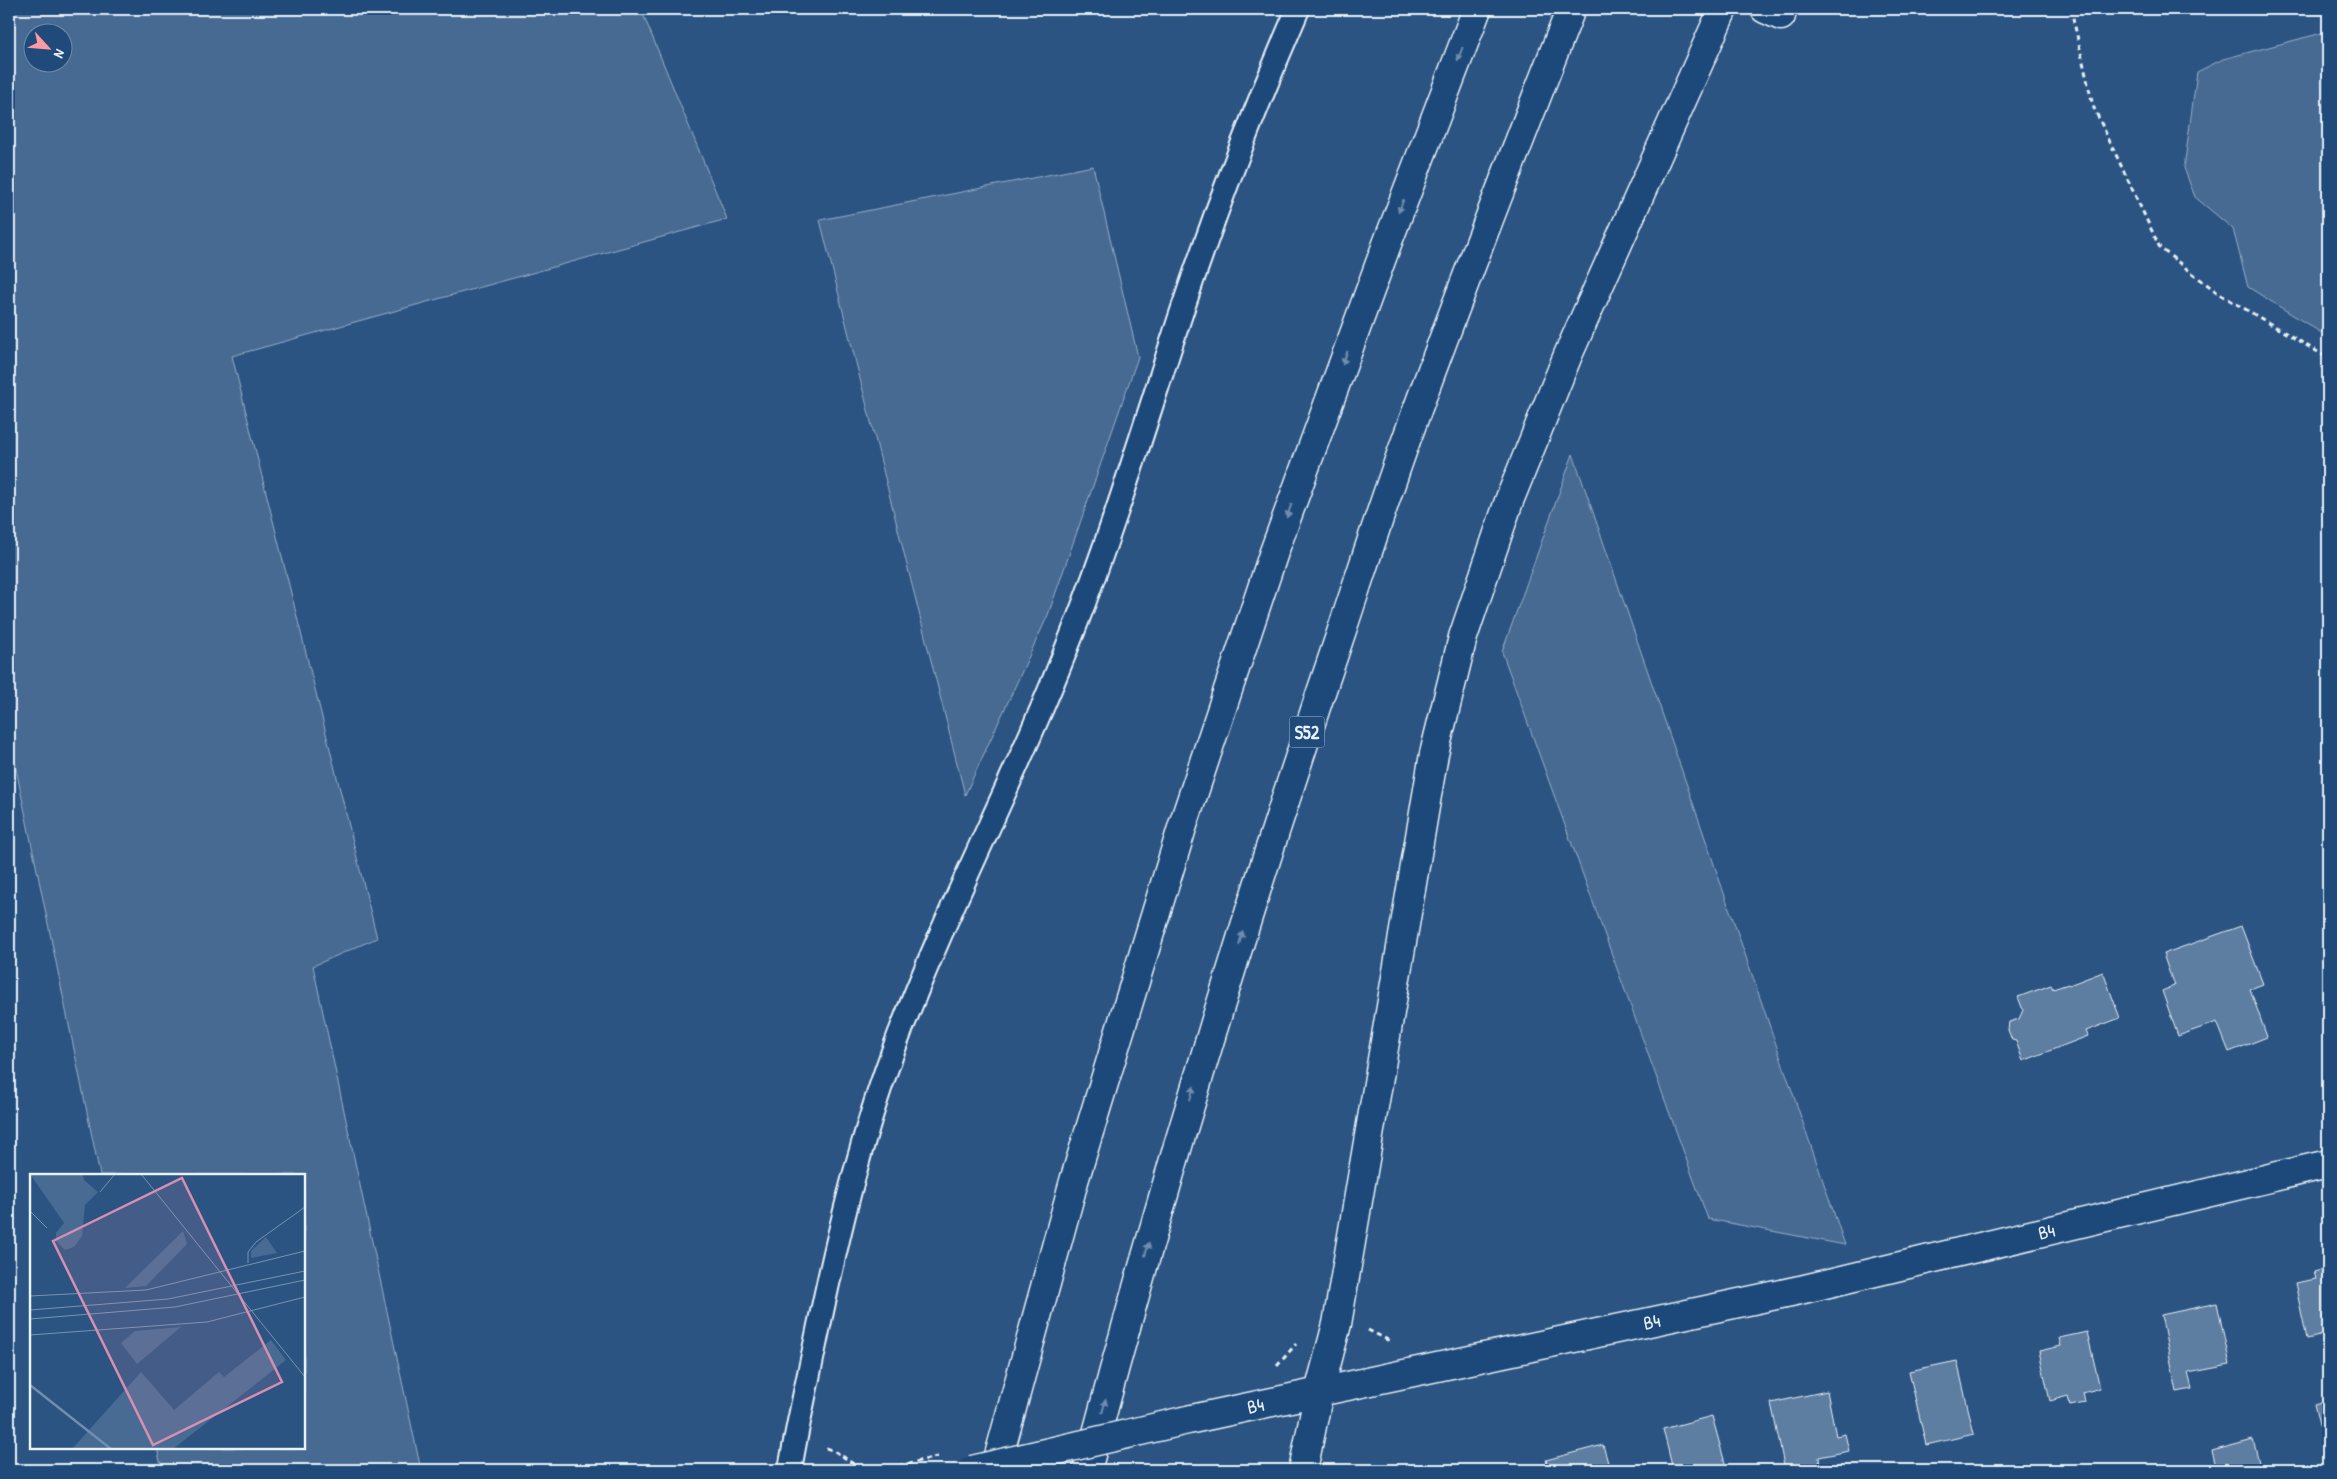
<svg xmlns="http://www.w3.org/2000/svg" width="2337" height="1479" font-family="'Patrick Hand',sans-serif">
<rect width="100%" height="100%" fill="#2b5482"/>
<filter id="ink" filterUnits="userSpaceOnUse"><feTurbulence type="fractalNoise" baseFrequency=".02" numOctaves="2"/><feDisplacementMap in="SourceGraphic" scale="10" xChannelSelector="R" yChannelSelector="G"/><feConvolveMatrix kernelMatrix="1 2 1 2 8 2 1 2 1" color-interpolation-filters="sRGB"/></filter>
<g filter="url(#ink)">
<g fill="#476b93" stroke="#98aec6" fill-rule="evenodd">
<path d="M9,9h632l86,210 -495,137 145,582 -64,28 108,504h-259l-5,-22h147v-273h-204l-91,-440zM32,32h30v30h-30z"/>
<path d="M2322,33l6,2v302l-80,-50 -15,-58 -38,-32 -11,-29 13,-96 26,-13z"/>
<path d="M1093,166l45,191 -90,258 -83,180 -145,-575z"/>
<path d="M1573,454l272,791 -137,-26 -206,-567z"/>
</g>
<g fill="#5d7da1" stroke="#e8f1f8">
<path d="M2241,926l22,58 -13,5 17,48 -38,15 -12,-30 -39,14 -16,-45 12,-5 -11,-32z"/>
<path d="M2103,972l17,46 -34,13 2,5 -65,25 -7,-20 -4,-1 -4,-10 1,-8 10,-3 4,-9 -5,-13 33,-12 2,4 15,-5 1,1z"/>
<path d="M2328,1268v66l-21,5 -12,-56 21,-4 -2,-7z"/>
<path d="M2217,1303l13,62 -42,8 4,16 -15,3 -16,-77z"/>
<path d="M2087,1332l13,56 -17,5 2,10 -15,3 -2,-10 -18,5 -11,-50 22,-5 -2,-8z"/>
<path d="M1957,1361l17,73 -48,11 -17,-74z"/>
<path d="M1827,1391l9,45 9,-2 4,17 -30,6 1,10 -32,3 -1,-6 -3,1 -13,-62z"/>
<path d="M2328,1400v63l-14,-59z"/>
<path d="M1712,1416l14,51 -16,3h-37l-10,-41z"/>
<path d="M2253,1440l8,30h-44l-5,-19z"/>
<path d="M1603,1445l7,25h-61l-3,-10z"/>
</g>
<g fill="none" stroke-linecap="round" stroke-linejoin="round">
<g stroke="#e8f1f8" stroke-width="26">
<path id="lane" d="M790,1470c7,-43 17,-86 26,-130 20,-96 42,-193 76,-286 53,-144 126,-279 181,-422 41,-105 73,-211 108,-318 34,-103 74,-206 117,-305"/>
</g>
<g stroke="#e8f1f8" stroke-width="31">
<g id="street">
<path d="M1765,9l16,7"/>
<path d="M1303,1470l16,-78 18,-68 97,-570 29,-117 46,-136 59,-146 155,-346"/>
</g>
</g>
<g stroke="#e8f1f8" stroke-width="31">
<g id="secondary">
<path id="s1" d="M1192,1419l608,-129 528,-126"/>
</g>
</g>
<g stroke="#e8f1f8" stroke-width="31">
<g id="highway">
<path d="M995,1470l79,-289 108,-353 92,-276 113,-308 90,-235"/>
<path d="M1087,1470c75,-282 160,-561 254,-837 22,-66 43,-132 67,-198 52,-143 107,-284 163,-426"/>
</g>
</g>
<g stroke="#e8f1f8" stroke-width="3" stroke-dasharray="5 4" stroke-linecap="butt">
<path d="M2071,9l22,97 67,142 58,45 110,65"/>
<path d="M1368,1330l24,12"/>
<path d="M1277,1366l19,-22"/>
<path d="M826,1448c16,4 24,17 39,22"/>
<path d="M750,1470l9,-4"/>
<path d="M877,1470l21,-4"/>
</g>
<use href="#lane" stroke="#1f4a7a" stroke-width="22"/>
<use href="#street" stroke="#1f4a7a" stroke-width="28"/>
<use href="#secondary" stroke="#1f4a7a" stroke-width="28"/>
<use href="#highway" stroke="#1f4a7a" stroke-width="28"/>
<g stroke="#e8f1f8" stroke-width="31" stroke-linecap="butt">
<path id="secondary-bridge" d="M972,1470l220,-51"/>
</g>
<path stroke="#e8f1f8" stroke-width="3" stroke-dasharray="5 4" stroke-linecap="butt" d="M898,1466l43,-10"/>
<use href="#secondary-bridge" stroke="#1f4a7a" stroke-width="28"/>
</g>
<defs><path id="oneway-solid" d="M-6-.8H1V-3.2L6.5 0L1 3.2V.8H-6Z" transform="scale(1.25)"/></defs>
<g fill="#6f8dac">
<use href="#oneway-solid" transform="translate(1460 54) rotate(111)"/>
<use href="#oneway-solid" transform="translate(1401 206) rotate(111)"/>
<use href="#oneway-solid" transform="translate(1345 358) rotate(110)"/>
<use href="#oneway-solid" transform="translate(1289 511) rotate(110)"/>
<use href="#oneway-solid" transform="translate(1241 938) rotate(-73)"/>
<use href="#oneway-solid" transform="translate(1192 1093) rotate(-74)"/>
<use href="#oneway-solid" transform="translate(1147 1249) rotate(-74)"/>
<use href="#oneway-solid" transform="translate(1104 1406) rotate(-75)"/>
</g>
</g>
<g text-anchor="middle" dominant-baseline="central" stroke-width="4" stroke-linejoin="round" paint-order="stroke">
<rect fill="#1f4a7a" stroke="#acbfd2" stroke-width="1" x="1289.5" y="716.5" width="35" height="31" rx="4"/>
<g font-size="18" font-weight="bold" fill="#e8f1f8">
<text x="1307" y="732">S52</text>
</g>
<g font-size="19" fill="#e8f1f8" stroke="#1f4a7a">
<text stroke="none"><textPath href="#s1" startOffset="875">B4</textPath></text>
<text stroke="none"><textPath href="#s1" startOffset="470">B4</textPath></text>
<text stroke="none"><textPath href="#s1" startOffset="65">B4</textPath></text>
</g>
</g>
<g transform="translate(30 1174)">
<rect width="275" height="275" fill="#2b5482"/>
<path d="M0,0h53l1,6 14,12 -13,13 -3,31 -8,11 -9,3 -9,-9v-8l8,-10zM153,57l4,13 -41,42 -21,2zM236,63l11,16 -26,5v-7zM151,153l-44,37 -16,-21 14,-12zM241,166l15,20 -113,89h-101l69,-77 33,38 45,-38 5,5z" fill="#476b93"/>
<path fill="none" stroke="#708ead" stroke-width="2.5" d="M0,211l81,64"/>
<path fill="none" stroke="#7793b1" stroke-width="1" d="M111,0l164,203M70,18l15,-18M0,37l17,17M218,89v-11l8,-10 49,-35M0,122l116,-6 159,-39M0,136l138,-11 137,-28M0,145l145,-12 130,-27M0,161l177,-13 98,-25"/>
<path fill="#d78fb1" fill-opacity="0.15" stroke="#d78fb1" stroke-width="2.5" d="M152,4l100,204 -129,63 -100,-204z"/>
<rect width="275" height="275" fill="none" stroke="#e8f1f8" stroke-width="2.5"/>
</g>
<rect width="2337" height="1479" fill="none" stroke="#1f4a7a" stroke-width="30"/>
<rect x="15" y="15" width="2307" height="1449" fill="none" stroke="#e8f1f8" stroke-width="2" filter="url(#ink)"/>
<g transform="translate(48 48) rotate(116)"><circle r="24" fill="#1f4a7a" stroke="#6f8dac"/>
<path d="M0-4L9 19L0 12L-9 19Z" fill="#ff9aa2"/>
<text y="-8" font-size="14" font-weight="bold" text-anchor="middle" fill="#e8f1f8">N</text>
</g>
</svg>
